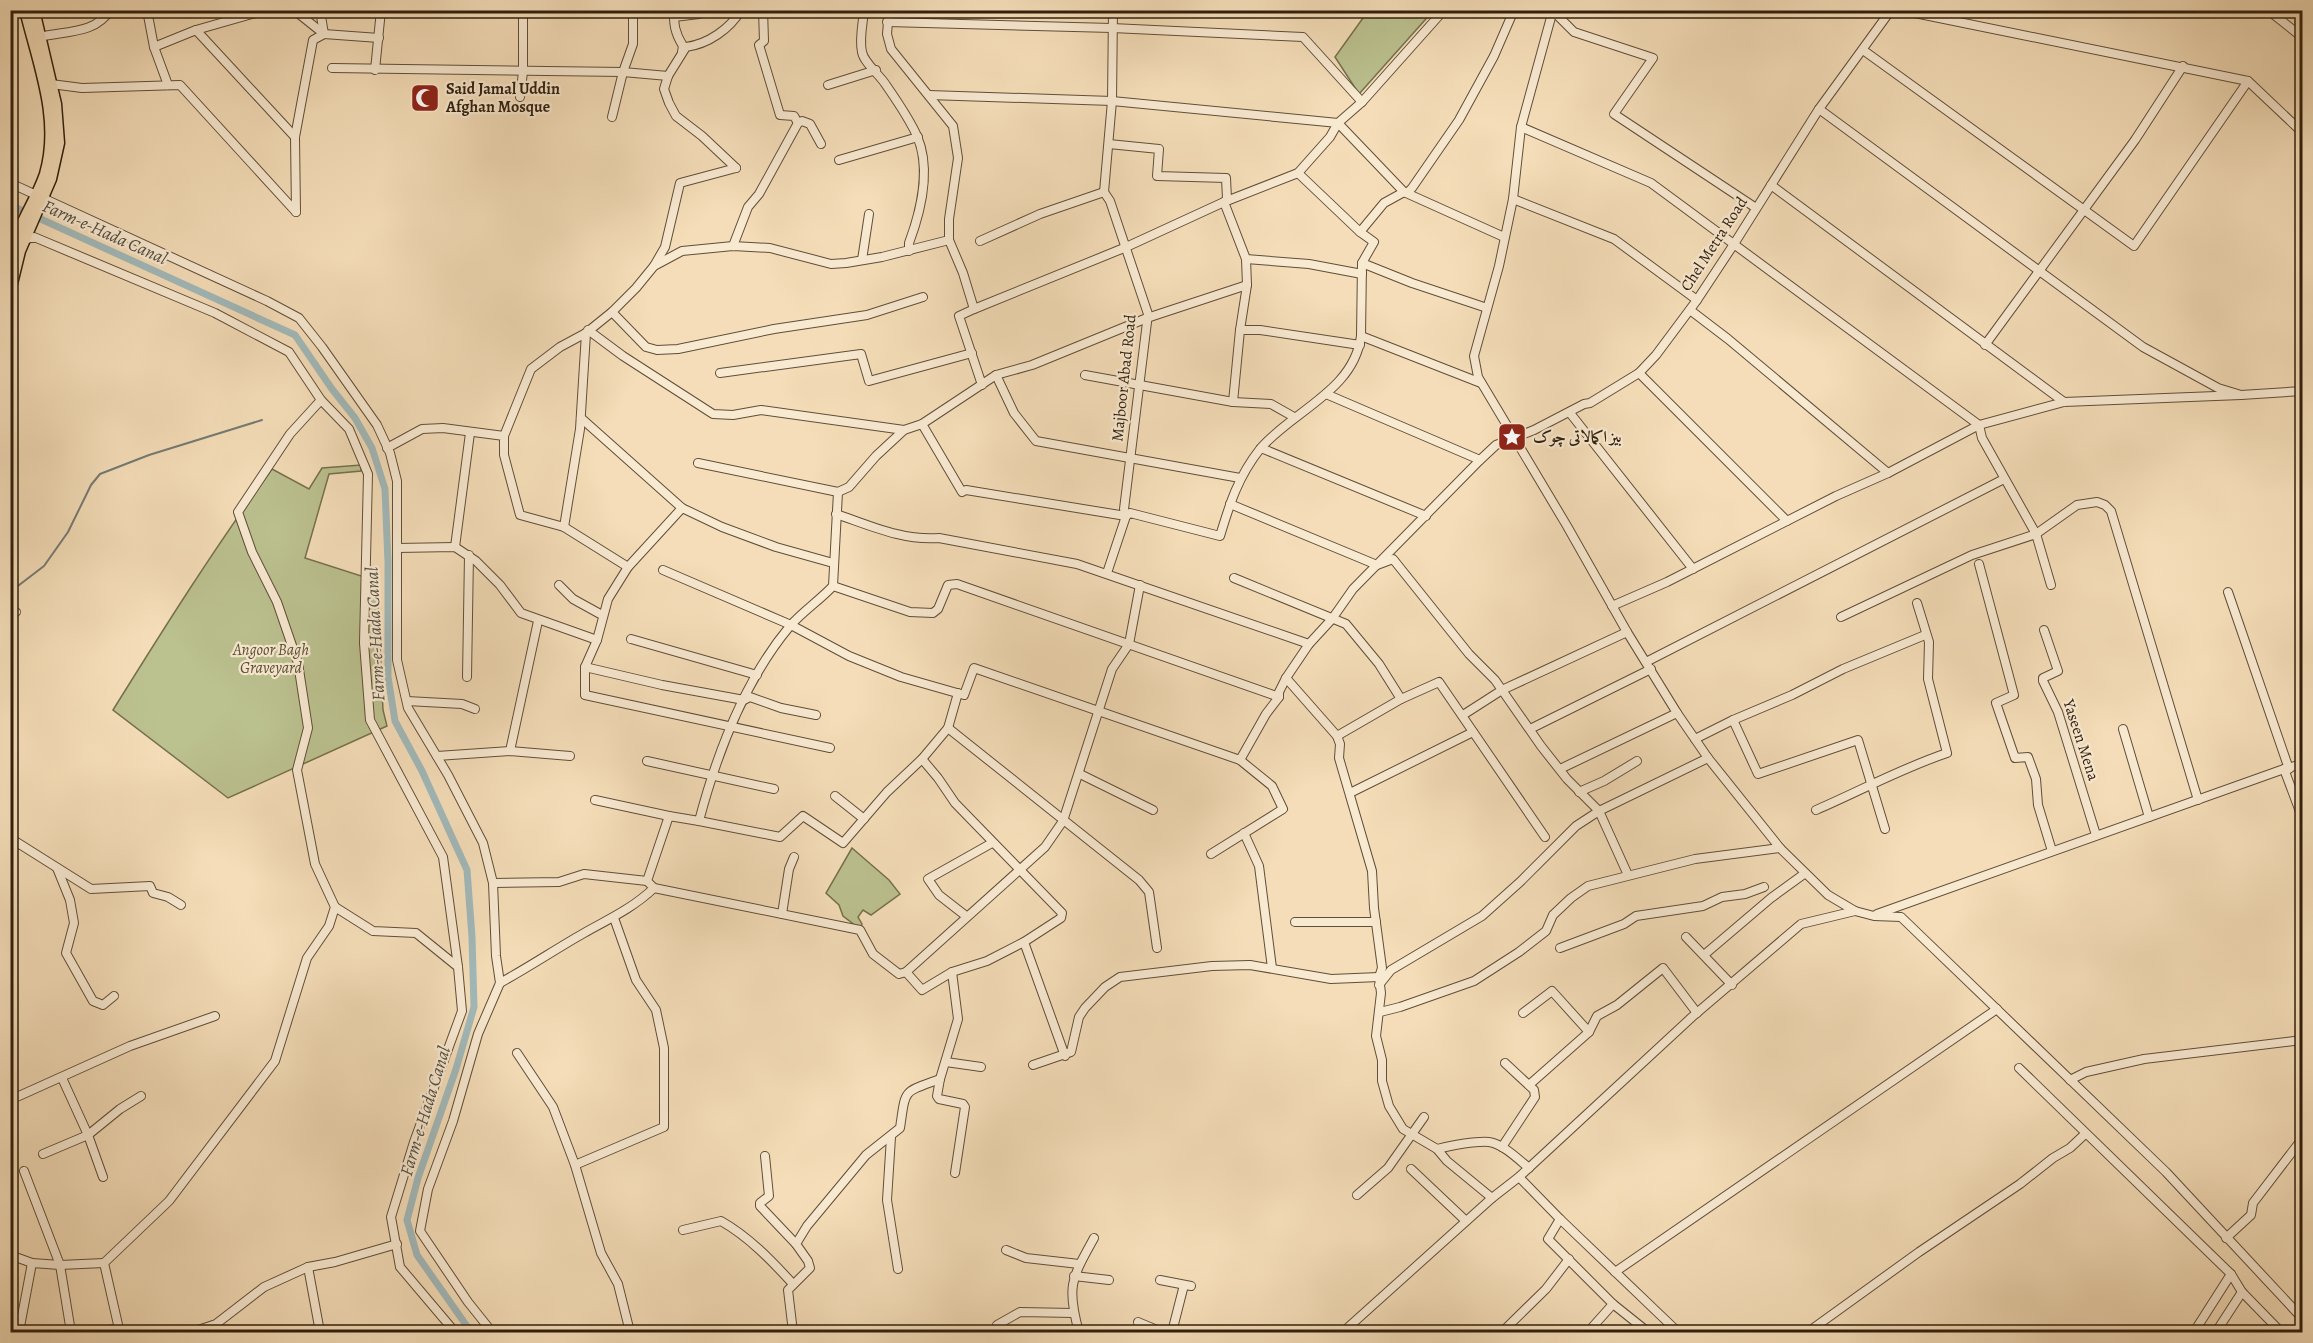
<svg xmlns="http://www.w3.org/2000/svg" width="2313" height="1343" font-family="Alegreya,Amiri,serif">
<rect width="100%" height="100%" fill="#f4ddb8"/>
<filter id="stains"><feTurbulence type="fractalNoise" baseFrequency=".00333" numOctaves="4"/><feColorMatrix values="0 0 0 0 .2 0 0 0 0 .09 0 0 0 0 .02 0 0 0 .5 -.17"/></filter>
<radialGradient id="worn" r=".72"><stop offset=".6" stop-color="#630" stop-opacity="0"/><stop offset="1" stop-color="#630" stop-opacity=".3"/></radialGradient>
<g fill="#bbc18f" stroke="#76704e" stroke-width="1.5">
<path d="M1368,11h65l-74,83 -24,-37z"/>
<path d="M361,465v6l-32,3 -24,84 72,23 6,129 4,16 -159,72 -115,-88c51,-82 102,-163 159,-241l37,20 13,-21z"/>
<path d="M852,848l37,32 11,14 -29,21 -8,-5 -5,7 4,7 -2,5 -17,-13 -4,-11 -13,-12z"/>
</g>
<g fill="none" stroke-linecap="round" stroke-linejoin="round">
<path stroke="#747b75" stroke-width="2" d="M10,592l34,-26 24,-34 23,-47 9,-11 49,-19 113,-35"/>
<path stroke="#a1b9ba" stroke-width="7" d="M10,205l285,130 37,54 23,29 17,30 13,41 3,73v115l7,44 27,50 45,99 5,67 2,70 -18,62 -38,109 -11,42 10,35 54,77"/>
<g stroke="#614e38" stroke-width="10">
<g id="minor">
<path d="M147,10l7,37 14,38"/>
<path d="M294,10l30,24 55,4"/>
<path d="M475,10l158,2"/>
<path d="M675,10c-3,14 1,25 8,36l-1,6"/>
<path d="M763,10l1,31 -5,4 21,70 14,1 4,7"/>
<path d="M864,10c-1,13 -5,29 -2,42 2,11 18,23 24,33 11,16 23,33 31,51 14,32 4,75 -8,107v8"/>
<path d="M1553,10l-32,117 -8,72 -14,67 -25,90 4,21 89,149 60,106 50,81 31,45 72,90 48,47 27,16 19,5 27,1 265,255 136,146"/>
<path d="M1652,10l5,2"/>
<path d="M1900,10l348,71 54,51"/>
<path d="M2268,10l34,27"/>
<path d="M1553,11l21,21 79,26 -39,56 142,94"/>
<path d="M674,17l25,-3"/>
<path d="M887,22l225,6 191,9 59,65"/>
<path d="M196,30l70,-20"/>
<path d="M40,37c24,-6 56,-3 70,-27"/>
<path d="M154,47l42,-17 99,107"/>
<path d="M1863,50l271,196 114,-165"/>
<path d="M332,68l291,4 45,4"/>
<path d="M375,70l6,-60"/>
<path d="M51,84l31,4 98,-3 116,127"/>
<path d="M828,85l48,-15"/>
<path d="M929,95l183,6 226,22 66,69 100,45"/>
<path d="M520,97l3,-25v-62"/>
<path d="M1819,109l324,238 75,41 23,7 61,-4"/>
<path d="M612,117l11,-45 10,-28v-34"/>
<path d="M1521,127l130,56 328,242 3,13 54,96 15,51"/>
<path d="M839,160l79,-23"/>
<path d="M736,168l-34,-32 -26,-20 -7,-13 -5,-14 4,-13 18,-29c22,-3 44,-18 55,-37"/>
<path d="M1298,173l62,59"/>
<path d="M10,183l257,118 32,17 23,29 55,78 13,28 7,28v179l11,48 40,67 35,68 10,40 3,73 4,27 -22,51 -25,87 -25,68 -8,42 48,71 24,30"/>
<path d="M1771,185l293,217"/>
<path d="M1513,199l101,40 83,61"/>
<path d="M296,212l-1,-75 18,-97 11,-6 -4,-24"/>
<path d="M10,222l6,15 8,3 10,-3 181,76 74,39 32,48 -31,34 -52,78 14,40 25,50 21,61 10,65 -11,42 18,94 20,43 -6,19 -22,32 -32,103 -106,140 -65,62 15,66 -38,3"/>
<path d="M949,240l14,33 11,36 150,-61 100,-46 74,-29 32,-36 8,-14 24,-21 82,-92"/>
<path d="M980,241l60,-27 64,-22"/>
<path d="M733,246l15,-39 11,-13 39,-71 4,-2 8,3 11,20"/>
<path d="M1246,259l63,5 53,10"/>
<path d="M862,260l7,-46"/>
<path d="M1362,263l50,20 75,25"/>
<path d="M654,266l11,-19 15,-64 56,-15"/>
<path d="M974,309l-15,7 23,69"/>
<path d="M1690,310l38,29 160,134"/>
<path d="M612,312l34,35 11,3 21,-1 96,-20 93,-14 56,-18"/>
<path d="M588,330l35,26 90,58 20,1 28,-5 143,20"/>
<path d="M1240,330h20l100,15"/>
<path d="M1361,336l120,47"/>
<path d="M1985,345l150,-205 48,-74"/>
<path d="M720,373l141,-19 8,27 103,-28"/>
<path d="M1639,373l148,148"/>
<path d="M996,375l18,38 22,28 204,37"/>
<path d="M1085,375l148,27 38,2 23,13"/>
<path d="M1326,394l154,66"/>
<path d="M321,400l28,29 19,45 -4,169 6,77 73,137 15,110 4,44 -48,131 -23,75 9,50 55,65"/>
<path d="M1233,402l7,-72 7,-45"/>
<path d="M1570,413l123,156"/>
<path d="M581,418l101,90 40,19 54,20 57,16"/>
<path d="M922,424l40,68 4,-2 160,26 4,-3 90,23c10,-33 18,-59 40,-87 32,-38 94,-58 101,-113l1,-73 12,-21 -14,-10 24,-29 20,-11 3,1 5,-5 47,-68 35,-64 20,-46"/>
<path d="M504,436l27,-67 29,-22 26,-14 26,-21 24,-24 18,-22 28,-15 51,-5 37,2 61,16 15,-1 36,-6 67,-17v-21l9,-61 -5,-32 -62,-77 -4,-15 2,-24"/>
<path d="M387,448l35,-19 21,-1 61,8v19l16,60 44,12 64,40"/>
<path d="M1261,448l165,68"/>
<path d="M698,463l140,29"/>
<path d="M1230,504l147,61 16,-6 76,95 26,26 46,66 26,33 32,32 29,64"/>
<path d="M836,514c33,11 67,27 103,24l138,26 232,80"/>
<path d="M564,527l16,-98 6,-96"/>
<path d="M455,547l15,-114"/>
<path d="M397,548l58,-1 21,14 24,24 21,28 76,27 -12,27v28l245,53"/>
<path d="M1979,564l35,131 -18,8 19,55 13,-1 8,22 2,26 14,46"/>
<path d="M663,570l128,55 58,31 52,21 63,18 10,-27 266,92 32,26 11,23 -72,45"/>
<path d="M1107,573l19,-57 -2,-7 24,-195 -38,-113 -6,-9 8,-91 1,-91"/>
<path d="M1234,578l112,46 33,40 22,35"/>
<path d="M559,585l14,14 29,16"/>
<path d="M833,586l77,26 23,1 5,-4 10,-24 9,-1 322,113"/>
<path d="M2228,592l61,177"/>
<path d="M1612,606l55,-24 169,-86 52,-23 91,-48 85,-23 177,-7"/>
<path d="M10,616l6,-4"/>
<path d="M1841,617l131,-62 64,-21 41,-29 20,-3 8,3 6,6 87,289"/>
<path d="M2044,630l14,41 -15,7v3l15,31 38,123"/>
<path d="M631,639l126,36"/>
<path d="M597,640l11,-41 20,-32 54,-59"/>
<path d="M1646,662l358,-183"/>
<path d="M585,667l77,18 82,15 6,-3 31,11 35,7"/>
<path d="M467,677l2,-122"/>
<path d="M1286,678l51,58 3,8 -1,14 33,113 2,37 8,60 -3,9 2,16 -5,43 6,24v21l7,25 14,23 34,20c13,-3 39,-8 52,-7 14,2 29,17 40,26"/>
<path d="M407,701l55,3 13,5"/>
<path d="M1463,715l39,-25 125,-58"/>
<path d="M1733,720l25,54 100,-34 27,89"/>
<path d="M948,728l191,152 10,12 8,56"/>
<path d="M1530,729l121,-60"/>
<path d="M2123,729l26,88"/>
<path d="M1337,736l64,-37 38,-17 106,155"/>
<path d="M1695,739l38,-19 59,-25 51,-26 82,-34"/>
<path d="M510,751l28,-130"/>
<path d="M437,756l73,-5 60,5"/>
<path d="M922,759l16,19 17,25 107,110 -1,5 -37,24 -37,19 -35,11"/>
<path d="M1240,760l26,-46 13,-17v-5l7,-14 23,-34 23,-25 21,-30 127,-129 16,-15 38,-15 50,-26 6,-1 49,-30 17,-18 41,-55 37,-56 85,-135 72,-99"/>
<path d="M647,761l127,28"/>
<path d="M1560,769l117,-56"/>
<path d="M2284,769l18,48"/>
<path d="M1080,774l73,36"/>
<path d="M1579,792l25,-11 33,-20"/>
<path d="M1350,793l123,-61"/>
<path d="M835,796l29,23"/>
<path d="M595,800l74,16"/>
<path d="M1816,810c44,-19 86,-42 131,-57l-19,-74 1,-37 -12,-39"/>
<path d="M699,821l81,16 23,-21 40,27 44,-51 35,-33 26,-31 10,-35"/>
<path d="M1244,833l15,33 13,102"/>
<path d="M10,838l81,51 59,-3 3,7 15,4 13,8"/>
<path d="M57,868l13,32 4,23 -8,30 27,48 10,4 11,-9"/>
<path d="M493,883l66,-1 25,-8 63,7"/>
<path d="M654,888l206,42 13,24 26,20 7,-2 139,-125 18,-26 49,-152 17,-25 11,-59"/>
<path d="M335,907l38,24 43,2 42,34"/>
<path d="M782,914l7,-45 5,-12"/>
<path d="M1877,914l407,-145 18,-5"/>
<path d="M966,916l-27,-21 -11,-16 64,-36"/>
<path d="M1295,922h81"/>
<path d="M1686,937l46,48"/>
<path d="M1024,942l41,114"/>
<path d="M1560,948l64,-24 12,-8 67,-10 19,-9 23,-3 19,-7"/>
<path d="M1704,955l67,-57 33,-24"/>
<path d="M500,983c29,-16 56,-34 84,-50 25,-14 49,-25 70,-45l-7,-7 22,-65 30,5c18,-68 45,-140 91,-195 12,-14 30,-26 43,-40l5,-94 11,-5 27,-31 28,-26 18,-6 74,-49 36,-10 115,-47 100,-33 -1,-26 -22,-57 3,-3 -1,-21 -69,-2 2,-27 -50,-5"/>
<path d="M1379,985l12,-15 91,-54 38,-34 56,-56 23,-15 109,-53"/>
<path d="M1380,1012l20,-5 74,-26 45,-29 27,-21 7,-16 18,-17 17,-12 107,-27 85,-11"/>
<path d="M1523,1013l29,-22 37,41"/>
<path d="M517,1053l36,54 22,58 26,88 17,31 12,48"/>
<path d="M946,1062l35,5"/>
<path d="M1033,1065l38,-13 8,-35 6,-9 20,-21 15,-10 92,-11 38,-1 81,14 48,-2"/>
<path d="M2019,1068l212,206 11,18 39,40"/>
<path d="M62,1078l26,57 15,42"/>
<path d="M940,1079l-3,17 2,3 24,5 2,3 -10,66"/>
<path d="M2070,1080l16,-8 58,-13 158,-19"/>
<path d="M1529,1085l60,-53 8,-16 20,-11 46,-37 34,45"/>
<path d="M10,1100l120,-54 85,-30"/>
<path d="M891,1137l-4,63 11,69"/>
<path d="M1502,1147l33,-50 -1,-7 -29,-27"/>
<path d="M1437,1149l10,12 45,37"/>
<path d="M43,1154l45,-19 32,-26 21,-13"/>
<path d="M765,1156l4,40 -9,7v3l36,38"/>
<path d="M575,1165l89,-38v-79l-8,-38 -20,-30 -22,-62"/>
<path d="M1411,1169l55,52"/>
<path d="M24,1171l36,94 11,67"/>
<path d="M1519,1177l41,42 118,113"/>
<path d="M1357,1195l31,-27 36,-51"/>
<path d="M1560,1219l-12,20 65,65 35,28"/>
<path d="M683,1230l38,-9c28,16 50,39 72,63"/>
<path d="M2226,1238l25,-23 2,-12 49,-64"/>
<path d="M1006,1250l20,8 53,6"/>
<path d="M10,1255l22,8 28,2 44,-2"/>
<path d="M308,1267l12,65"/>
<path d="M1615,1272l382,-263"/>
<path d="M1074,1276l35,4"/>
<path d="M1160,1280l31,6"/>
<path d="M1138,1322l24,10"/>
<path d="M997,1325l23,-13 53,1"/>
<path d="M19,1332l13,-69"/>
<path d="M192,1332l24,-8 48,-37 44,-20 27,-5 62,-18"/>
<path d="M793,1332l-5,-42 22,-22 -2,-7 -12,-17 11,-18 59,-71 34,-27c6,-40 2,-35 40,-49l18,-60 -6,-47 -30,18 -16,-18"/>
<path d="M1079,1332c-13,-46 -7,-54 15,-94"/>
<path d="M1172,1332l12,-47"/>
<path d="M1343,1332l149,-134 27,-21 173,-160 109,-93 54,-13"/>
<path d="M1502,1332l44,-43 23,-30"/>
<path d="M1588,1332l25,-28"/>
<path d="M1808,1332l111,-80 101,-68 33,-26 17,-10 15,-14"/>
<path d="M2194,1332l37,-58"/>
<path d="M2216,1332l26,-40"/>
</g>
</g>
<g stroke="#301f0d" stroke-width="13">
<g id="major">
<path d="M10,255c7,-29 26,-54 35,-81 16,-55 -7,-110 -20,-164"/>
<path d="M10,292l10,-41 31,-72 8,-36 -3,-39 -22,-94"/>
</g>
</g>
<use href="#minor" stroke="#f8e9d1" stroke-width="8"/>
<use href="#major" stroke="#f4ddb8" stroke-width="10"/>
</g>
<defs>
<g id="mosque-square" transform="scale(1.5)"><rect x="-9" y="-9" width="18" height="18" rx="4" fill="#8f2418" stroke="#f8e9d1"/><path d="M3.5-4.9A6 6 0 1 0 3.5 4.9A5 5 0 1 1 3.5-4.9Z" fill="#fff"/></g>
<g id="sight-square" transform="scale(1.5)"><rect x="-9" y="-9" width="18" height="18" rx="4" fill="#8f2418" stroke="#f8e9d1"/><path d="M0-6L1.8-2.2L6-1.7L2.9 1.2L3.7 5.4L0 3.3L-3.7 5.4L-2.9 1.2L-6-1.7L-1.8-2.2Z" fill="#fff"/></g>
</defs>
<g fill-rule="evenodd">
<use href="#mosque-square" x="425" y="98"/>
<use href="#sight-square" x="1512" y="437"/>
</g>
<g text-anchor="middle" dominant-baseline="central" stroke-width="4.5" stroke-linejoin="round" paint-order="stroke">
<g font-size="16" font-weight="bold" fill="#301f0d" stroke="#f8e9d1" text-anchor="start">
<text x="446" y="89">Said Jamal Uddin<tspan x="446" dy="18">Afghan Mosque</tspan></text>
<text x="1533" y="437">بیز اکمالاتی چوک</text>
</g>
<g font-size="16" fill="#301f0d" stroke="#f8e9d1">
<text transform="translate(1714 244) rotate(-57)">Chel Metra Road</text>
<text transform="translate(1124 378) rotate(-84)">Majboor Abad Road</text>
<text transform="translate(2081 740) rotate(72)">Yaseen Mena</text>
</g>
<g font-size="16" font-style="italic" fill="#5a5034" stroke="#f8e9d1">
<text x="271" y="650">Angoor Bagh<tspan x="271" dy="18">Graveyard</tspan></text>
</g>
<g font-size="18" font-style="italic" fill="#524d41" stroke="#f8e9d1">
<text transform="translate(105 232) rotate(24)">Farm-e-Hada Canal</text>
<text transform="translate(375 634) rotate(-93)">Farm-e-Hada Canal</text>
<text transform="translate(425 1111) rotate(-73)">Farm-e-Hada Canal</text>
</g>
</g>
<rect width="2313" height="1343" fill="none" stroke="#f4ddb8" stroke-width="36"/>
<rect x="12" y="12" width="2289" height="1319" fill="none" stroke="#301f0d" stroke-width="3"/>
<rect x="18" y="18" width="2277" height="1307" fill="none" stroke="#301f0d" stroke-width="1.5"/>
<rect width="100%" height="100%" filter="url(#stains)"/>
<rect width="100%" height="100%" fill="url(#worn)"/>
</svg>
